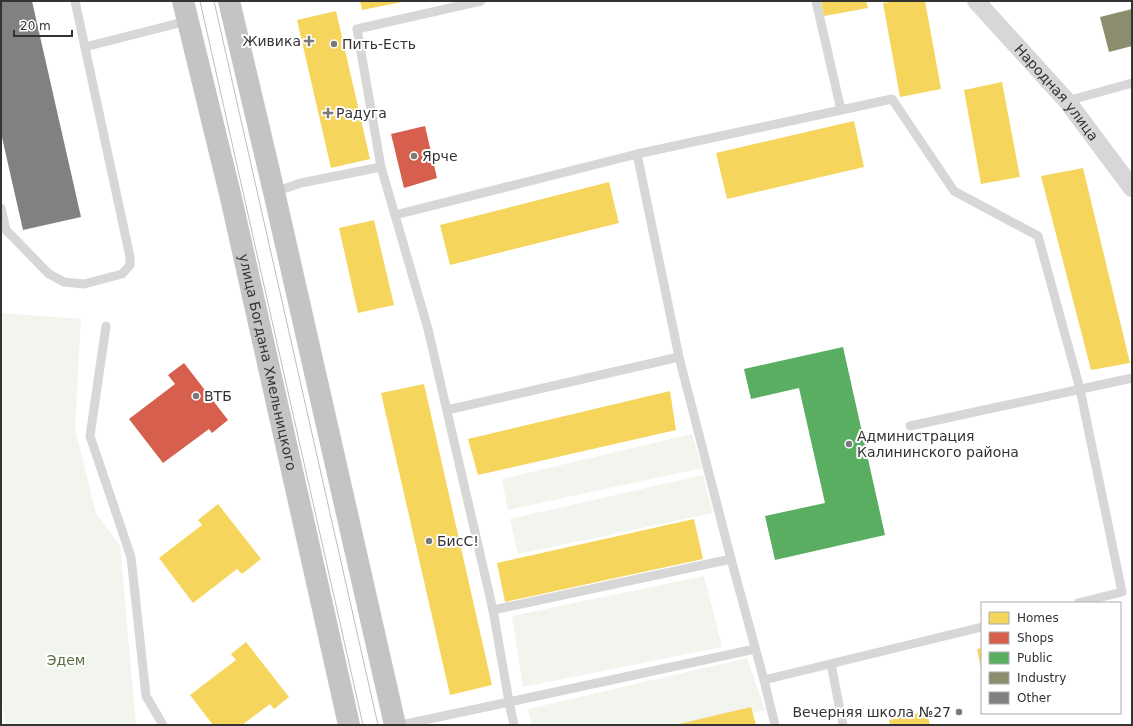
<svg xmlns="http://www.w3.org/2000/svg" width="1133" height="726" font-family="'DejaVu Sans',sans-serif">
<rect width="100%" height="100%" fill="#fff"/>
<g fill="#f1f5ed">
<path d="M1,313l80,6 -6,109 21,85 24,33 16,179h-130l-5,-27z"/>
<path d="M692,434l10,34 -194,42 -6,-31z"/>
<path d="M703,475l10,38 -195,41 -8,-35z"/>
<path d="M704,576l18,71 -199,40 -11,-71z"/>
<path d="M747,658l18,52 -68,15h-165l-4,-16z"/>
</g>
<g fill="#f6d55c">
<path d="M360,1h42v1l-40,8z"/>
<path d="M821,1h45l2,7 -44,8z"/>
<path d="M895,1h30l16,88 -41,8 -17,-94z"/>
<path d="M336,11l34,148 -39,9 -34,-148z"/>
<path d="M1002,82l18,95 -39,7 -17,-94z"/>
<path d="M854,121l10,46 -137,32 -11,-46z"/>
<path d="M1083,168l47,195 -39,7 -50,-194z"/>
<path d="M609,182l10,41 -169,42 -10,-40z"/>
<path d="M374,220l20,85 -36,8 -19,-85z"/>
<path d="M424,384l68,301 -42,10 -69,-302z"/>
<path d="M670,391l6,39 -198,45 -10,-36z"/>
<path d="M218,504l43,55 -19,15 -5,-5 -44,34 -34,-45 43,-33 -4,-5z"/>
<path d="M694,519l9,40 -198,43 -8,-39z"/>
<path d="M246,642l43,55 -15,12 -4,-5 -28,21h-29l-23,-30 46,-35 -5,-6z"/>
<path d="M982,648v21h-1l-4,-20z"/>
<path d="M751,707l5,18h-77v-1z"/>
<path d="M927,711l3,14h-40l-1,-5z"/>
</g>
<g fill="#d6604d">
<path d="M425,126l12,52 -33,10 -13,-54z"/>
<path d="M184,363l44,57 -16,13 -3,-4 -46,34 -34,-44 46,-35 -7,-9z"/>
</g>
<path fill="#5aae61" d="M843,347l42,188 -110,25 -10,-44 60,-13 -26,-115 -48,11 -7,-30z"/>
<path fill="#8c8c6e" d="M1132,9v37l-23,6 -9,-35z"/>
<path fill="#818181" d="M1,1h31l49,216 -58,13 -22,-97z"/>
<g fill="none" stroke-linecap="round" stroke-linejoin="round">
<g stroke="#d7d7d7" stroke-width="9">
<path d="M85,47l102,-26"/>
<path d="M1067,101l65,-18"/>
<path d="M841,110l51,-11 62,92 84,45 42,153 42,203 -44,11"/>
<path d="M381,167l-24,-138 124,-28"/>
<path d="M274,192l27,-9 80,-16 47,162 65,281 16,92 246,-53"/>
<path d="M1,208l5,22 43,44 15,8 20,2 38,-10 8,-9v-8l-55,-256"/>
<path d="M395,215l242,-61"/>
<path d="M106,326l-16,110 41,121 15,139 17,29"/>
<path d="M447,410l232,-53"/>
<path d="M910,426l222,-48"/>
<path d="M493,610l238,-51"/>
<path d="M831,664l12,61"/>
<path d="M764,680l218,-53"/>
<path d="M401,725l108,-23 5,23"/>
<path d="M775,725l-11,-45 -33,-121 -52,-202 -42,-203 204,-44 -25,-109"/>
</g>
<path stroke="#d7d7d7" stroke-width="18" id="s1" d="M976,1l91,100 65,87"/>
<g stroke="#c4c4c4" stroke-width="22">
<path id="s2" d="M183,1l48,197 118,527"/>
<path d="M229,1l45,191 121,533"/>
</g>
<g stroke="#bebebe" stroke-width="1">
<path d="M200,1l163,724"/>
<path d="M214,1l164,724"/>
</g>
</g>
<g fill="#7a7a7a" stroke="#fff" stroke-width="1.5">
<path d="M307 35h4v4h4v4h-4v4h-4v-4h-4v-4h4z"/>
<circle cx="334" cy="44" r="4"/>
<path d="M326 107h4v4h4v4h-4v4h-4v-4h-4v-4h4z"/>
<circle cx="414" cy="156" r="4"/>
<circle cx="196" cy="396" r="4"/>
<circle cx="849" cy="444" r="4"/>
<circle cx="429" cy="541" r="4"/>
<circle cx="959" cy="712" r="4"/>
</g>
<g text-anchor="middle" dominant-baseline="central" stroke-width="4" stroke-linejoin="round" paint-order="stroke">
<g font-size="14" fill="#333" stroke="#fff" text-anchor="start">
<text x="301" y="41" text-anchor="end">Живика</text>
<text x="342" y="44">Пить-Есть</text>
<text x="336" y="113">Радуга</text>
<text x="422" y="156">Ярче</text>
<text x="204" y="396">ВТБ</text>
<text x="857" y="436">Администрация<tspan x="857" dy="16">Калининского района</tspan></text>
<text x="437" y="541">БисС!</text>
<text x="951" y="712" text-anchor="end">Вечерняя школа №27</text>
</g>
<g font-size="14" fill="#333" stroke="#fff">
<text stroke="none"><textPath href="#s1" startOffset="122">Народная улица</textPath></text>
<text stroke="none"><textPath href="#s2" startOffset="371">улица Богдана Хмельницкого</textPath></text>
</g>
<g font-size="14" fill="#56703f" stroke="#fff">
<text x="66" y="660">Эдем</text>
</g>
</g>
<rect width="1133" height="726" fill="none" stroke="#333333" stroke-width="4"/>
<rect x="981" y="602" width="140" height="112" fill="#ffffff" stroke="#adadad"/>
<rect x="989" y="612" width="20" height="12" fill="#f6d55c" stroke="#adadad"/>
<text x="1017" y="622" font-size="12" fill="#333333">Homes</text>
<rect x="989" y="632" width="20" height="12" fill="#d6604d" stroke="#adadad"/>
<text x="1017" y="642" font-size="12" fill="#333333">Shops</text>
<rect x="989" y="652" width="20" height="12" fill="#5aae61" stroke="#adadad"/>
<text x="1017" y="662" font-size="12" fill="#333333">Public</text>
<rect x="989" y="672" width="20" height="12" fill="#8c8c6e" stroke="#adadad"/>
<text x="1017" y="682" font-size="12" fill="#333333">Industry</text>
<rect x="989" y="692" width="20" height="12" fill="#818181" stroke="#adadad"/>
<text x="1017" y="702" font-size="12" fill="#333333">Other</text>
<path d="M14 30v6h58v-6" fill="none" stroke="#333333" stroke-width="2"/>
<text x="20" y="30" font-size="12" fill="#333333" stroke="#ffffff" stroke-width="3" paint-order="stroke">20 m</text>
</svg>
